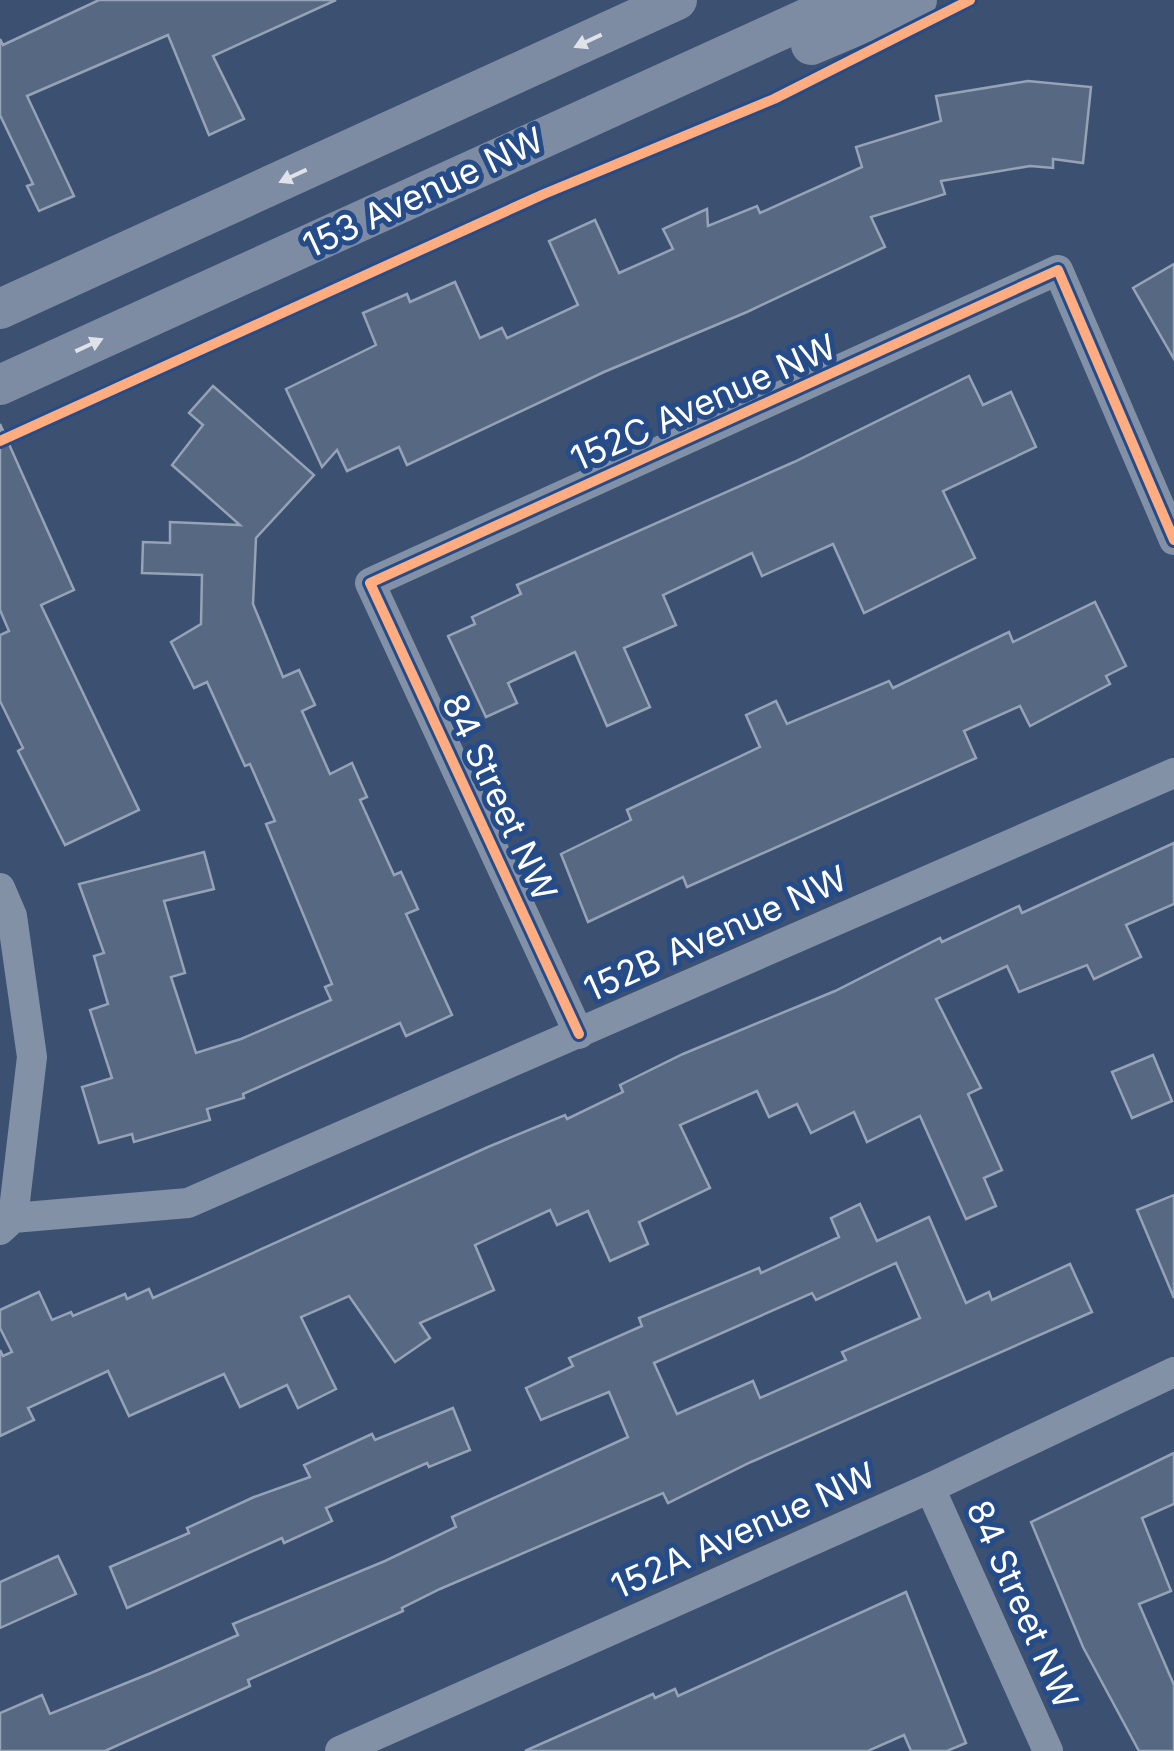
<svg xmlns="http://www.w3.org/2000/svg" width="1174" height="1751" font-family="Inter,sans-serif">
<rect width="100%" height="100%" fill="#3c5172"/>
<g fill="#576882" stroke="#96a2b5" stroke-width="2.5" fill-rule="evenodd">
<path d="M99,0h237l-123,56 31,63 -35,16 -41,-100 -141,61 47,100 -35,15 -12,-25 6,-2 -33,-69v-76l3,6z"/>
<path d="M1028,81l63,6 -8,76 -30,-4v9l-23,-2 -89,15 4,13 -74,23 14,30 -138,65 -143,60 -197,93 -8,-18 -52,24 -10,-21 -15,17 -36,-78 90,-44 -13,-32 44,-19 3,8 45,-20 25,56 22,-10 5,10 71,-33 -29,-64 46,-21 24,53 54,-24 -10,-20 44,-20 1,17 49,-20 3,7 102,-46 -6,-20 85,-26 -5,-25z"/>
<path d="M1174,264v95l-41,-71z"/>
<path d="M969,376l14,29 28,-13 25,55 -93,44 32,67 -111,55 -31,-69 -71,32 -10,-23 -89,42 13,30 -52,23 26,59 -43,19 -32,-74 -67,31 9,20 -31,14 -38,-81 27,-12 -3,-7 49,-23 -4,-9 277,-123z"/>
<path d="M213,386l101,89 -58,63 -3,66 30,73 16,-7 16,35 -13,6 28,63 22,-11 15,34 -7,3 34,75 7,-3 17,37 -12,5 46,101 -46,21 -6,-13 -157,71 1,4 -37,11 3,11 -76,22 -2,-8 -33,9 -17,-56 30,-9 -22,-68 18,-6 -14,-48 10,-3 -25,-69 125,-32 10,37 -50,12 21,72 -14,4 25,76 45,-14 90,-39 -6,-13 7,-3 -66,-160 9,-3 -25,-57 -5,2 -38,-84 -13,6 -23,-46 30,-18 1,-49 -60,-2 1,-31 27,1v-21l70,3 -68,-60 31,-40 -14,-12z"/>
<path d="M0,424l74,166 -33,15 98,205 -74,35 -47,-94 5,-3 -23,-47v-66l9,-4 -9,-21z"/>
<path d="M1095,602l31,64 -20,10 4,8 -80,42 -10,-20 -56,25 12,27 -289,129 -4,-10 -95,45 -27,-68 70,-34 -4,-10 133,-63 -14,-32 30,-14 11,23 102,-43 4,7 116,-56 4,10z"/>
<path d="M1174,843v61l-48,21 15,32 -47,22 -7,-14 -68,27 -12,-26 -71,33 45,89 -13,6 34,76 -18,8 12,28 -30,13 -46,-103 -53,26 -13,-30 -43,21 -14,-29 -28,13 -12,-26 -77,34 30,63 -71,34 9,22 -38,17 -22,-50 -31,14 -7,-15 -75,35 19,45 -74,33 10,15 -35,24 -46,-66 -48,21 35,72 -38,19 -11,-23 -47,22 -16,-33 -95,42 -21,-45 -80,37 6,12 -34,16v-86l3,6 9,-4 -12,-24v-18l39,-18 13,28 19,-8 2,4 52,-22 2,5 22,-10 4,9 335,-151 77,-32 2,4 56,-27 -3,-7 63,-31 152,-63 105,-53 2,4 77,-36 3,7z"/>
<path d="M1153,1055l19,46 -40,17 -20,-46z"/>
<path d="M1174,1195v103l-37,-88z"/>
<path d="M860,1204l17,37 52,-24 37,86 23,-11 3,8 78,-36 22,48 -341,150 -83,41 -5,-10 -223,96 -38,19 1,3 -155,69 2,6 -145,65h-105v-38l42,-18 8,19 101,-41 87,-38 -5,-11 152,-63 71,-34 -4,-10 176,-80 -19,-45 -68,28 -15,-32 47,-22 -4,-8 73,-32 -3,-8 120,-50 2,5 78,-36 -8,-19zM896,1263l24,55 -78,34 4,8 -86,38 -7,-17 -76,33 -23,-51 158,-70 4,7z"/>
<path d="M453,1408l17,42 -41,17 -2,-4 -101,45 6,13 -48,22 -2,-5 -155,70 -17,-41 79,-34 -2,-5 67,-31 56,-20 -6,-12 68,-31 3,6z"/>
<path d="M1174,1453v51l-32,14 29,73 -32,13 35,81v66h-35l-56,-104 -52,-125z"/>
<path d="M58,1556l18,38 -76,34v-46z"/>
<path d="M906,1592l60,151 -19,8h-36l-7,-16 -36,16h-343l128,-57 2,4 20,-9 3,7z"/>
</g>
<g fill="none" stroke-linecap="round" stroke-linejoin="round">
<g stroke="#8391a7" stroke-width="30">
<path d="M0,888l12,28 20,141 -19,161"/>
<path d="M579,1034l-209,-451 688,-313 116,270"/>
<path d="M0,1230l13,-12 175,-15 986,-430"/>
<path d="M930,1488l118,263"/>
<path d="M340,1751l590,-263 244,-116"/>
</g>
<g stroke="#7e8ca3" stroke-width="40">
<path d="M811,45l106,-45"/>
<path d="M0,309l677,-309"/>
<path d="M0,385l847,-385"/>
</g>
<g stroke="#254c89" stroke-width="16">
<g id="cycleway">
<path d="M0,441l544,-247 230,-95 196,-99"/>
<path d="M579,1034l-209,-451 688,-313 116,270"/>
</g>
</g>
<use href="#cycleway" stroke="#ffac80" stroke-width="10"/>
</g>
<defs><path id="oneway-solid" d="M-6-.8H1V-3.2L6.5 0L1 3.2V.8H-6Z" transform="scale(2.5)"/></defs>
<g fill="#dfe2e8">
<use href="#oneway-solid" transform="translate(588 41) rotate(155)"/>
<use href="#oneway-solid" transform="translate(293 176) rotate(155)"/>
<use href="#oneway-solid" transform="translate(89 345) rotate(-25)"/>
</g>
<g text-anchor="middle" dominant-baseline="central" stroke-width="10" stroke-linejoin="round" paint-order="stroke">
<g font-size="35" fill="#fff" stroke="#254c89">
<text transform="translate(423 192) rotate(-25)">153 Avenue NW</text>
<text transform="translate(703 402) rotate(-24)">152C Avenue NW</text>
<text transform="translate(500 797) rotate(65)">84 Street NW</text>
<text transform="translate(715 933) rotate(-24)">152B Avenue NW</text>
<text transform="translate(743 1530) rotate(-24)">152A Avenue NW</text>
<text transform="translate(1023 1604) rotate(66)">84 Street NW</text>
</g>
</g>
</svg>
